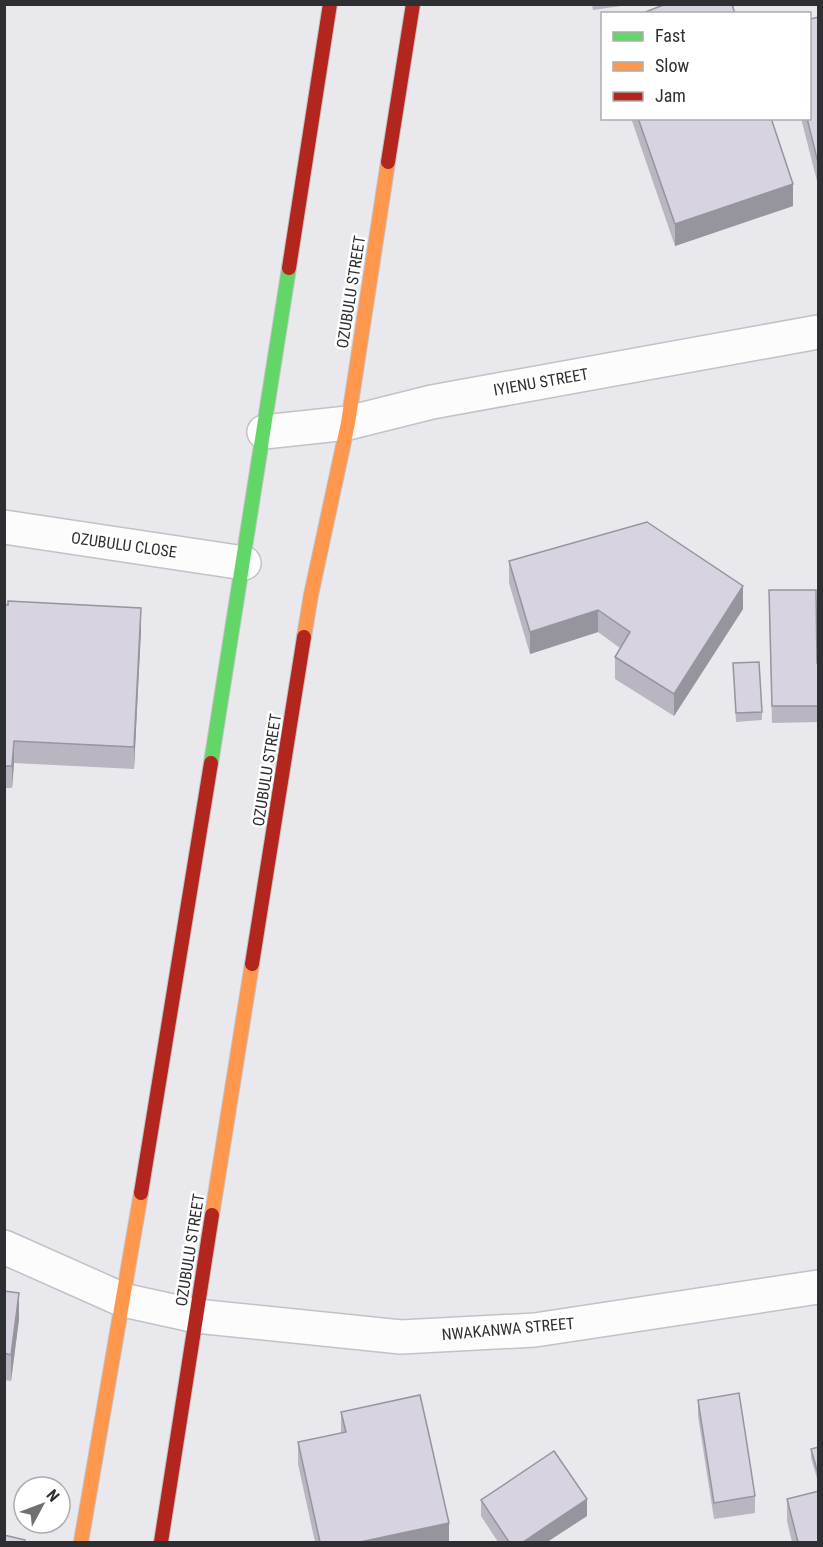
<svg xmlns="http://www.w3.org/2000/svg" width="823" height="1547" font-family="'Roboto Condensed',sans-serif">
<rect width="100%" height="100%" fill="#e8e8ed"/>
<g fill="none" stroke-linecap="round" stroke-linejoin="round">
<g stroke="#c2c2c6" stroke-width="36">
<g id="street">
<path d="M264,432l84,-9 84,-21 386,-70"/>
<path d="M4,527l240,36"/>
<path d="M4,1247l119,53 73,16 205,21 134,-7 283,-43"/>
</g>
</g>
<g stroke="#c2c2c6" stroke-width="16">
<path id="fast" d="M211,763l78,-495"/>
</g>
<g stroke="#c2c2c6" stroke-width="16">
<g id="slow">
<path d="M304,637l7,-42 37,-172 40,-261"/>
<path d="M212,1215l40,-251"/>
<path d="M81,1542l60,-349"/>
</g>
</g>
<g stroke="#c2c2c6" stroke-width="16">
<g id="jam">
<path d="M388,162l25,-158"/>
<path d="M289,268l41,-264"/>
<path d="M252,964l52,-327"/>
<path d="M141,1193l70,-430"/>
<path d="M161,1542l51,-327"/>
</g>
</g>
<use href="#street" stroke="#fcfcfc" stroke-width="33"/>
<use href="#fast" stroke="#63d668" stroke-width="14"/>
<use href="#slow" stroke="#ff974d" stroke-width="14"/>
<use href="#jam" stroke="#b3261e" stroke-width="14"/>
</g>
<g fill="#b9b5c1">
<path d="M592,4h43l-42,6z"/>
<path d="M819,17v172l-18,-71h9z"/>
<path d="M631,118h140l22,88 -118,40z"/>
<path d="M509,561l234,48 -69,107 -59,-37v-22l5,-9 -22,-16 -68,22 -21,-71z"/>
<path d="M769,590l48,73h2v59l-47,1z"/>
<path d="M4,605l137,25 -7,139 -120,-6 -2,25h-8z"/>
<path d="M733,663l29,49v8l-26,2z"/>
<path d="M4,1291l15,28 -8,62 -7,-1z"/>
<path d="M698,1400l57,96v17l-41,6 -16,-103z"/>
<path d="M341,1412l108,130h-134l-17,-78v-22l43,-9z"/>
<path d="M819,1447v38l-8,-27v-9z"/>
<path d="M787,1499l32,43h-27l-5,-21z"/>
<path d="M481,1500l106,16 -40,26h-49l-17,-26z"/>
</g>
<g fill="#96949d">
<path d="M793,184v22l-118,40v-22z"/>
<path d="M743,586v23l-69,107v-22z"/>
<path d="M141,608v22l-7,139v-22z"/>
<path d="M598,610v22l-68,22v-22z"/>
<path d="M14,741v22l-2,25v-22z"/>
<path d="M19,1293v26l-8,62v-26z"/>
<path d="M587,1499v17l-40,26h-24z"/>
<path d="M449,1523v19h-89z"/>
</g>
<g fill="#d7d3e0" stroke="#96949d" stroke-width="1.5">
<path d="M666,4h66l3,10h-95z"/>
<path d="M819,17v150l-12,-49h3v-99z"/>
<path d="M638,118h133l22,66 -118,40z"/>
<path d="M647,522l96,64 -69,108 -59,-37 15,-25 -32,-22 -68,22 -21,-71z"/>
<path d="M769,590h47l1,73h2v43h-47z"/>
<path d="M8,601l133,7 -7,139 -120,-6 -2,25h-8v-161h4z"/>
<path d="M759,662l3,50 -26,1 -3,-50z"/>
<path d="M4,1291l15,2 -8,62 -7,-2z"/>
<path d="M739,1393l16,103 -41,7 -16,-103z"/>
<path d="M420,1395l29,128 -89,19h-40l-22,-100 48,-10 -5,-20z"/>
<path d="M819,1447v30l-8,-28z"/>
<path d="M554,1451l33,48 -64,43h-14l-28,-42z"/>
<path d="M819,1491v51h-21l-11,-43z"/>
<path d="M4,1535l21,5 -1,2h-20z"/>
</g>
<g text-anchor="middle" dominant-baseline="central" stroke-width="5" stroke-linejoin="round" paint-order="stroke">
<g font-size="16" fill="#2e2f32" stroke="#fff">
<text transform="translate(351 292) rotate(-81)">OZUBULU STREET</text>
<text transform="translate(541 382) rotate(-10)">IYIENU STREET</text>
<text transform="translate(124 545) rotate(8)">OZUBULU CLOSE</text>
<text transform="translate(267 770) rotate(-81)">OZUBULU STREET</text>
<text transform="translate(190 1250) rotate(-81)">OZUBULU STREET</text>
<text transform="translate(508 1329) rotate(-5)">NWAKANWA STREET</text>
</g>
</g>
<rect width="823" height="1547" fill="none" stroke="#2e2f32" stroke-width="12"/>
<rect x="601" y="12" width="210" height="108" fill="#ffffff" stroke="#abacad" stroke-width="1.5"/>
<rect x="613" y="32" width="30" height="9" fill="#63d668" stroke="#abacad" stroke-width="1.5"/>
<text x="655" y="42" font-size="18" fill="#2e2f32">Fast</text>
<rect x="613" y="62" width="30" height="9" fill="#ff974d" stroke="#abacad" stroke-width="1.5"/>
<text x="655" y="72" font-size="18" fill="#2e2f32">Slow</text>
<rect x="613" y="92" width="30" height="9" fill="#b3261e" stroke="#abacad" stroke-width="1.5"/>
<text x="655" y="102" font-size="18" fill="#2e2f32">Jam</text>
<g transform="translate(42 1505) rotate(49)"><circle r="28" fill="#ffffff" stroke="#abacad" stroke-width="1.5"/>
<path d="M0-4.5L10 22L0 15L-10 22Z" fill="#6f7073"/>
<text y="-9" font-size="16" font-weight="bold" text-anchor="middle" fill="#2e2f32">N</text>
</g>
</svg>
